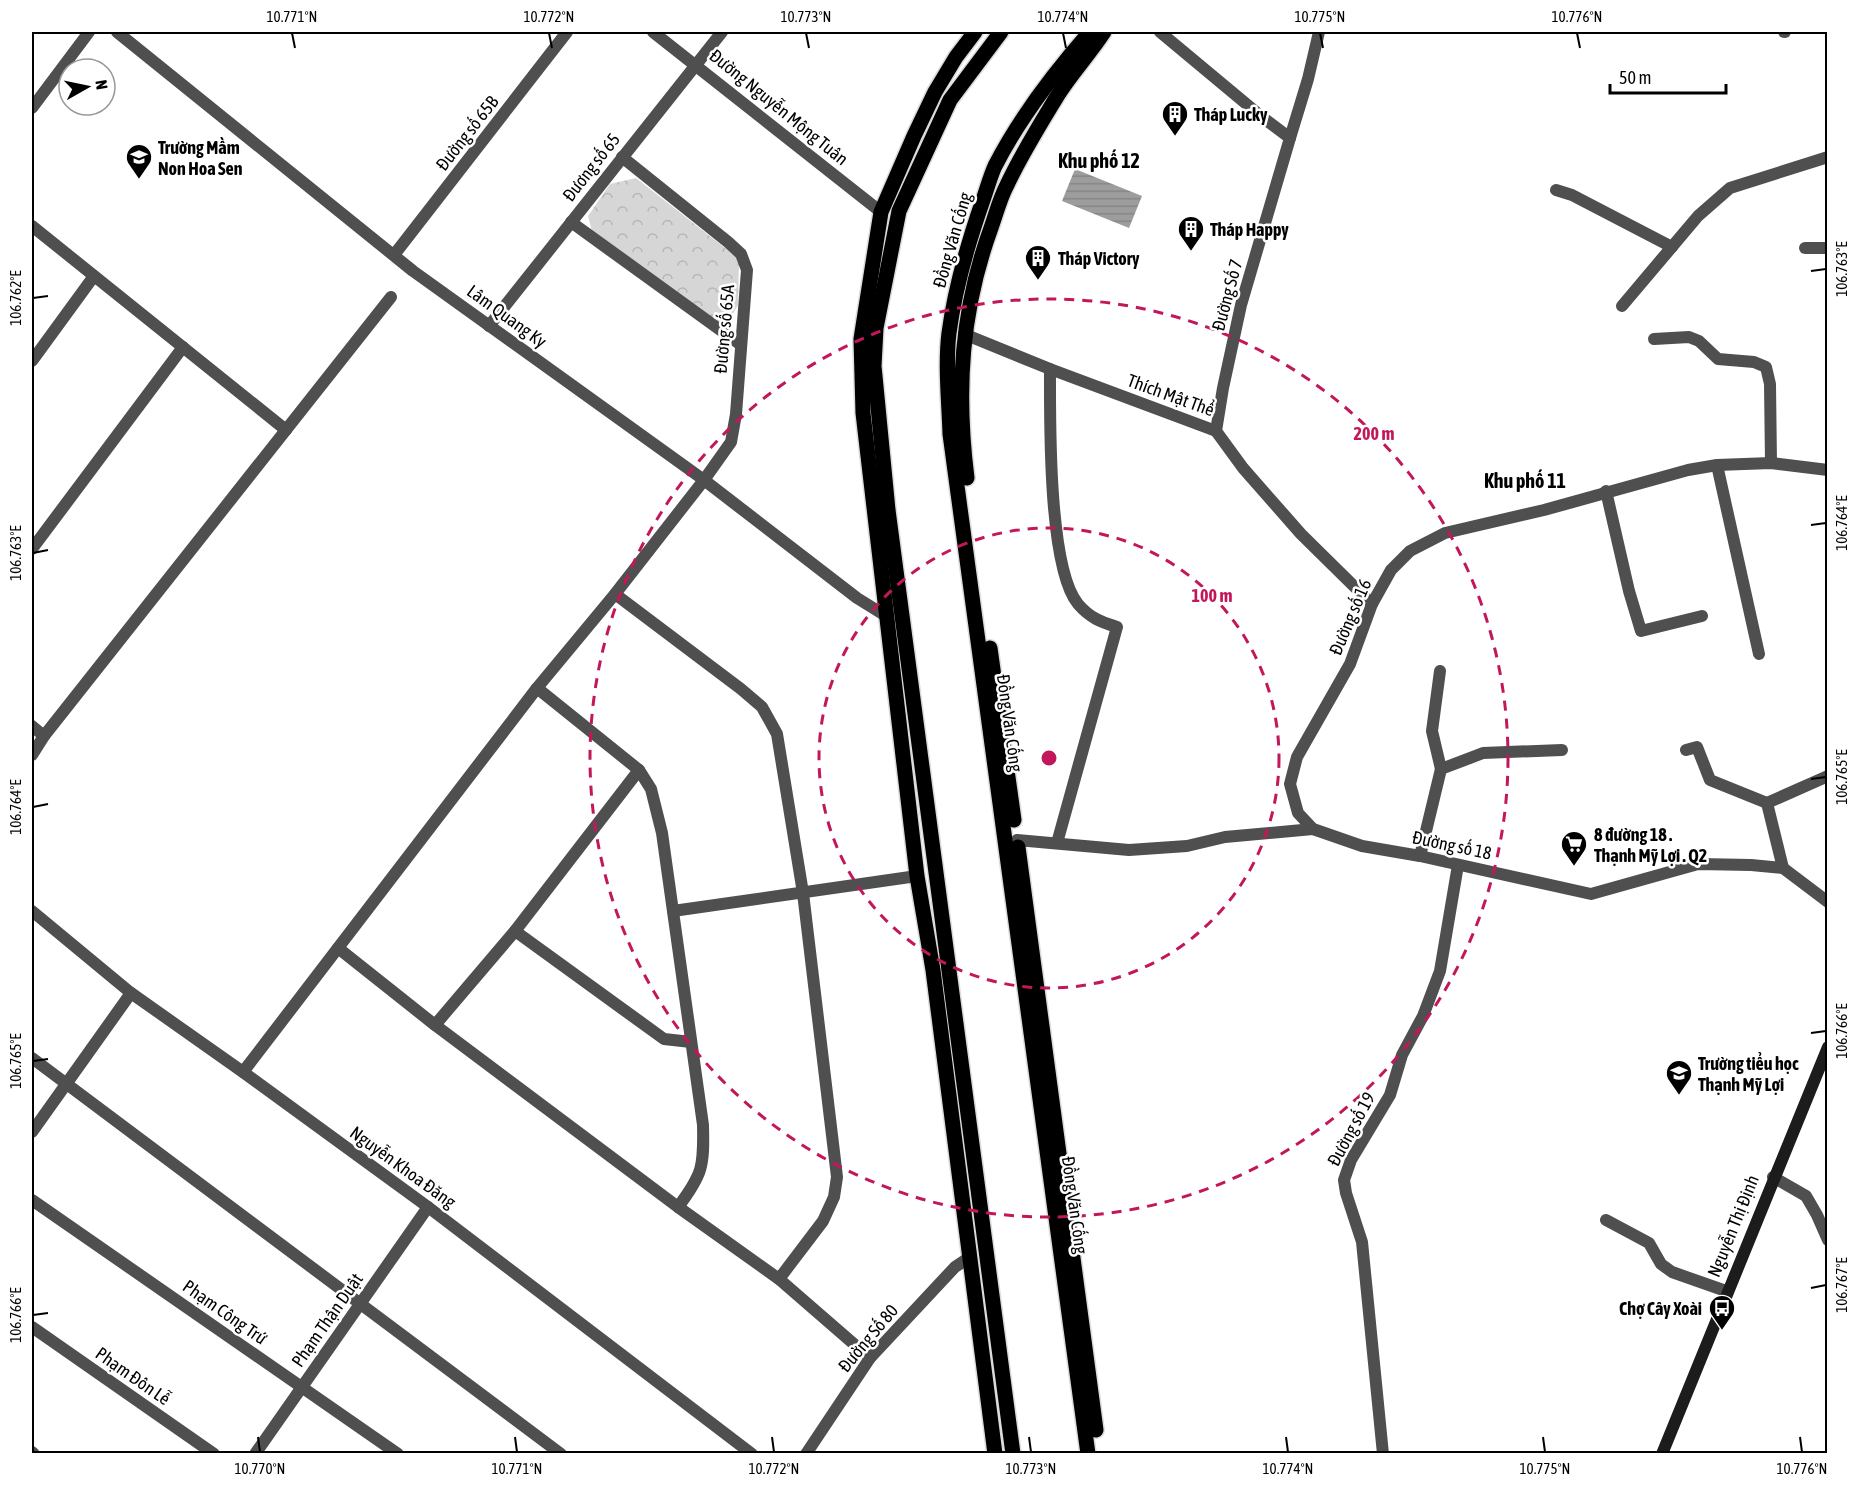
<svg xmlns="http://www.w3.org/2000/svg" width="1859" height="1485" font-family="'Asap Condensed',sans-serif">
<defs>
<pattern id="forest-crowns" width="20" height="18" patternUnits="userSpaceOnUse" patternTransform="scale(1.5)"><rect width="20" height="18" fill="#d6d6d6"/><path d="M2 6a3 3 0 1 1 6 0M12 15a3 3 0 1 1 6 0" fill="none" stroke="#b6b6b6"/></pattern>
<pattern id="water-rules" width="6" height="5" patternUnits="userSpaceOnUse" patternTransform="scale(1.5)"><rect width="6" height="5" fill="#9d9d9d"/><path d="M0 2.5h6" fill="none" stroke="#858585"/></pattern>
</defs>
<rect width="100%" height="100%" fill="#fff"/>
<path fill="url(#forest-crowns)" d="M636,178l103,81 -1,46 -13,22 -133,-96 -4,-15 22,-32z"/>
<path fill="url(#water-rules)" d="M1075,169l67,27 -13,32 -67,-27z"/>
<g fill="none" stroke-linecap="round" stroke-linejoin="round">
<g stroke="#dbdbdb" stroke-width="18">
<g id="primary">
<path d="M975,32l-19,25 -21,35 -21,44 -33,76 -20,127 2,74 54,463 16,94 62,484"/>
<path d="M1001,32l-51,68 -51,111 -23,117 -2,38 14,144 125,944"/>
<path d="M967,478c-11,-87 -6,-168 24,-250 5,-14 9,-30 16,-43 14,-30 32,-59 49,-87 14,-23 33,-43 48,-66"/>
<path d="M990,648l24,172"/>
<path d="M1018,847l78,583"/>
<path d="M1088,1454l-138,-1020c-1,-32 -5,-69 -1,-101 6,-45 19,-90 34,-133 4,-11 7,-23 12,-34 25,-49 59,-93 95,-134"/>
</g>
</g>
<g stroke="#4f4f4f" stroke-width="12">
<path d="M117,32l296,239 291,209 153,118 29,18"/>
<path d="M653,32l228,180"/>
<path d="M1784,32h1"/>
<path d="M32,108l57,-76"/>
<path d="M1290,138l18,-59 11,-47"/>
<path d="M1556,190l16,5 100,52"/>
<path d="M571,222l170,123"/>
<path d="M32,226l254,204"/>
<path d="M1805,248h23"/>
<path d="M394,255l173,-223"/>
<path d="M1622,306l76,-90 32,-28 98,-31"/>
<path d="M489,326l233,-294"/>
<path d="M964,334l86,35 166,62"/>
<path d="M1654,339l35,-2 10,4 19,18 36,3 12,5 4,17 1,79"/>
<path d="M32,361l62,-85"/>
<path d="M1050,369c0,50 -2,199 28,235 12,14 23,18 39,23l-60,216"/>
<path d="M1717,465l42,189"/>
<path d="M1606,491l23,100 12,40 61,-15"/>
<path d="M32,549l151,-202"/>
<path d="M615,594l126,95 21,18 15,27 26,159 34,284 -3,20 -11,24 -44,58"/>
<path d="M1372,604l19,-34 19,-19 35,-18 99,-23 144,-40 29,-5 54,-2 57,7"/>
<path d="M1440,671l-8,60 9,38"/>
<path d="M537,688l102,82 12,19 11,44 41,292c1,41 0,49 -25,82"/>
<path d="M32,726l12,10"/>
<path d="M1686,750l11,-3 13,33 57,23 16,65"/>
<path d="M32,755l12,-19 347,-439"/>
<path d="M1767,803l61,-27"/>
<path d="M1017,840l112,10 58,-4 38,-9 88,-8"/>
<path d="M1420,856l21,-87 42,-16 79,-3"/>
<path d="M32,911l99,82 112,79 185,135 324,247"/>
<path d="M673,911l244,-35"/>
<path d="M515,931l149,108 27,3"/>
<path d="M338,948l97,77 243,182 101,72 91,79"/>
<path d="M435,1025l80,-94 124,-161"/>
<path d="M32,1058l529,396"/>
<path d="M243,1072l294,-384 78,-94 89,-114 27,-38 5,-28 11,-144 -6,-16 -13,-12 -106,-85"/>
<path d="M32,1132l99,-139"/>
<path d="M1773,1177l33,19 11,19 11,25"/>
<path d="M32,1200l366,254"/>
<path d="M1606,1220l43,23 12,21 11,8 54,19"/>
<path d="M32,1327l182,127"/>
<path d="M32,1452l2,2"/>
<path d="M255,1454l173,-247"/>
<path d="M806,1454l64,-96 85,-91 15,-10"/>
<path d="M1383,1454l-21,-212 -16,-49 -2,-13 7,-20 39,-65 12,-40 21,-39 17,-45 18,-106"/>
</g>
<path stroke="#4f4f4f" stroke-width="12" d="M1160,32l102,85 28,21 -49,167 -18,83 -7,43 27,37 58,66 71,70 -22,60 -53,93 -7,27 8,29 15,16 49,17 58,10 171,38 107,-30 53,1 32,3 45,34"/>
<path stroke="#1c1c1c" stroke-width="12" d="M1662,1454l166,-407"/>
<use href="#primary" stroke="#000" stroke-width="15"/>
</g>
<path fill="none" stroke="#000" stroke-width="2" d="M292,33l3,15M549,33l3,15M806,33l3,15M1063,33l3,15M1320,33l3,15M1577,33l3,15M1811,271l15,-2M33,298l15,-2M1811,525l15,-2M33,553l15,-3M1811,779l15,-2M33,807l15,-3M1811,1033l15,-2M33,1061l15,-2M1811,1288l15,-3M33,1315l15,-2M258,1437l2,15M515,1437l2,15M772,1437l2,15M1029,1437l2,15M1286,1437l2,15M1543,1437l2,15M1800,1437l2,15"/>
<g fill="none" stroke="#c2185b" stroke-width="3" stroke-dasharray="10 8">
<circle cx="1049" cy="758" r="230"/>
<circle cx="1049" cy="758" r="459"/>
</g>
<defs>
<g id="building-pin" transform="scale(1.35)"><path d="M0 17L-7.5 6A9.5 9.5 0 1 1 7.5 6Z" fill="#000" stroke="#fff"/><path d="M-4-6H4V6H1V3H-1V6H-4ZM-2.5-4.3h1.7v1.8h-1.7ZM.8-4.3h1.7v1.8H.8ZM-2.5-1h1.7V.8h-1.7ZM.8-1h1.7V.8H.8Z" fill="#fff"/></g>
<g id="school-pin" transform="scale(1.35)"><path d="M0 17L-7.5 6A9.5 9.5 0 1 1 7.5 6Z" fill="#000" stroke="#fff"/><path d="M0-5L7-2L0 1L-7-2ZM-4 1L0 2.5L4 1V4Q0 6-4 4Z" fill="#fff"/></g>
<g id="supermarket-pin" transform="scale(1.35)"><path d="M0 17L-7.5 6A9.5 9.5 0 1 1 7.5 6Z" fill="#000" stroke="#fff"/><path d="M-6-5.5h2.5l.6 2H6L4.5 2H-2.5L-4.4-4H-6ZM-1.5 3.2a1.3 1.3 0 1 0 .1 0ZM3 3.2a1.3 1.3 0 1 0 .1 0Z" fill="#fff"/></g>
<g id="bus-pin" transform="scale(1.35)"><path d="M0 17L-7.5 6A9.5 9.5 0 1 1 7.5 6Z" fill="#000" stroke="#fff"/><path d="M-5-6H5V4H4V6H2V4H-2V6H-4V4H-5ZM-3.5-4V0h7V-4ZM-3.5 1.2v1.5H-2V1.2ZM2 1.2v1.5H3.5V1.2Z" fill="#fff"/></g>
</defs>
<g fill-rule="evenodd">
<use href="#building-pin" x="1175" y="114"/>
<use href="#school-pin" x="139" y="157"/>
<use href="#building-pin" x="1191" y="229"/>
<use href="#building-pin" x="1038" y="258"/>
<use href="#supermarket-pin" x="1574" y="844"/>
<use href="#school-pin" x="1679" y="1073"/>
<use href="#bus-pin" x="1722" y="1308"/>
</g>
<g text-anchor="middle" dominant-baseline="central" stroke-width="5" stroke-linejoin="round" paint-order="stroke">
<g font-size="18" fill="#000" stroke="#fff">
<text transform="translate(779 107) rotate(39)">Đường Nguyễn Mộng Tuân</text>
<text transform="translate(467 133) rotate(-52)">Đường số 65B</text>
<text transform="translate(591 167) rotate(-52)">Đương số 65</text>
<text transform="translate(952 240) rotate(-74)">Đồng Văn Cống</text>
<text transform="translate(1227 295) rotate(-75)">Đường Số 7</text>
<text transform="translate(507 316) rotate(36)">Lâm Quang Ky</text>
<text transform="translate(724 329) rotate(-85)">Đường số 65A</text>
<text transform="translate(1171 395) rotate(20)">Thích Mật Thể</text>
<text transform="translate(1350 617) rotate(-67)">Đường số 16</text>
<text transform="translate(1010 723) rotate(82)">Đồng Văn Cống</text>
<text transform="translate(1452 845) rotate(12)">Đường số 18</text>
<text transform="translate(1351 1129) rotate(-62)">Đường số 19</text>
<text transform="translate(403 1167) rotate(36)">Nguyễn Khoa Đăng</text>
<text transform="translate(1075 1205) rotate(82)">Đồng Văn Cống</text>
<text transform="translate(1733 1226) rotate(-68)">Nguyễn Thị Định</text>
<text transform="translate(225 1312) rotate(35)">Phạm Công Trứ</text>
<text transform="translate(327 1320) rotate(-55)">Phạm Thận Duật</text>
<text transform="translate(868 1338) rotate(-50)">Đường Số 80</text>
<text transform="translate(133 1376) rotate(35)">Phạm Đôn Lễ</text>
</g>
<g font-size="18" font-weight="bold" fill="#000" stroke="#fff" text-anchor="start">
<text x="1194" y="114">Tháp Lucky</text>
<text x="158" y="147">Trường Mầm<tspan x="158" dy="21">Non Hoa Sen</tspan></text>
<text x="1210" y="229">Tháp Happy</text>
<text x="1058" y="258">Tháp Victory</text>
<text x="1594" y="834">8 đường 18 .<tspan x="1594" dy="21">Thạnh Mỹ Lợi . Q2</tspan></text>
<text x="1698" y="1063">Trường tiểu học<tspan x="1698" dy="21">Thạnh Mỹ Lợi</tspan></text>
<text x="1702" y="1308" text-anchor="end">Chợ Cây Xoài</text>
</g>
<g font-size="20" font-weight="bold" fill="#000" stroke="#fff">
<text x="1099" y="160">Khu phố 12</text>
<text x="1525" y="480">Khu phố 11</text>
</g>
</g>
<circle cx="1049" cy="758" r="9" fill="#c2185b" stroke="#fff" stroke-width="3"/>
<g font-size="18" text-anchor="middle" font-weight="bold" fill="#c2185b" stroke="#fff" stroke-width="5" stroke-linejoin="round" paint-order="stroke">
<text x="1374" y="440">200 m</text>
<text x="1212" y="602">100 m</text>
</g>
<rect width="1859" height="1485" fill="none" stroke="#ffffff" stroke-width="66"/>
<g transform="translate(87 87) rotate(81)"><circle r="28" fill="#ffffff" stroke="#999999" stroke-width="1.5"/>
<path d="M0-4.5L10 22L0 15L-10 22Z" fill="#000000"/>
<text y="-9" font-size="16" font-weight="bold" text-anchor="middle" fill="#000000">N</text>
</g>
<path d="M1610 84v9h116v-9" fill="none" stroke="#000000" stroke-width="3"/>
<text x="1619" y="84" font-size="18" fill="#000000" stroke="#ffffff" stroke-width="4.5" paint-order="stroke">50 m</text>
<rect x="33" y="33" width="1793" height="1419" fill="none" stroke="#000" stroke-width="2"/>
<g font-size="15" text-anchor="middle" fill="#000">
<text x="292" y="22">10.771°N</text>
<text x="549" y="22">10.772°N</text>
<text x="806" y="22">10.773°N</text>
<text x="1063" y="22">10.774°N</text>
<text x="1320" y="22">10.775°N</text>
<text x="1577" y="22">10.776°N</text>
<text transform="translate(1842 269) rotate(-90)" y="5">106.763°E</text>
<text transform="translate(16 298) rotate(-90)" y="5">106.762°E</text>
<text transform="translate(1842 523) rotate(-90)" y="5">106.764°E</text>
<text transform="translate(16 553) rotate(-90)" y="5">106.763°E</text>
<text transform="translate(1842 777) rotate(-90)" y="5">106.765°E</text>
<text transform="translate(16 807) rotate(-90)" y="5">106.764°E</text>
<text transform="translate(1842 1031) rotate(-90)" y="5">106.766°E</text>
<text transform="translate(16 1061) rotate(-90)" y="5">106.765°E</text>
<text transform="translate(1842 1285) rotate(-90)" y="5">106.767°E</text>
<text transform="translate(16 1315) rotate(-90)" y="5">106.766°E</text>
<text x="260" y="1474">10.770°N</text>
<text x="517" y="1474">10.771°N</text>
<text x="774" y="1474">10.772°N</text>
<text x="1031" y="1474">10.773°N</text>
<text x="1288" y="1474">10.774°N</text>
<text x="1545" y="1474">10.775°N</text>
<text x="1802" y="1474">10.776°N</text>
</g>
</svg>
